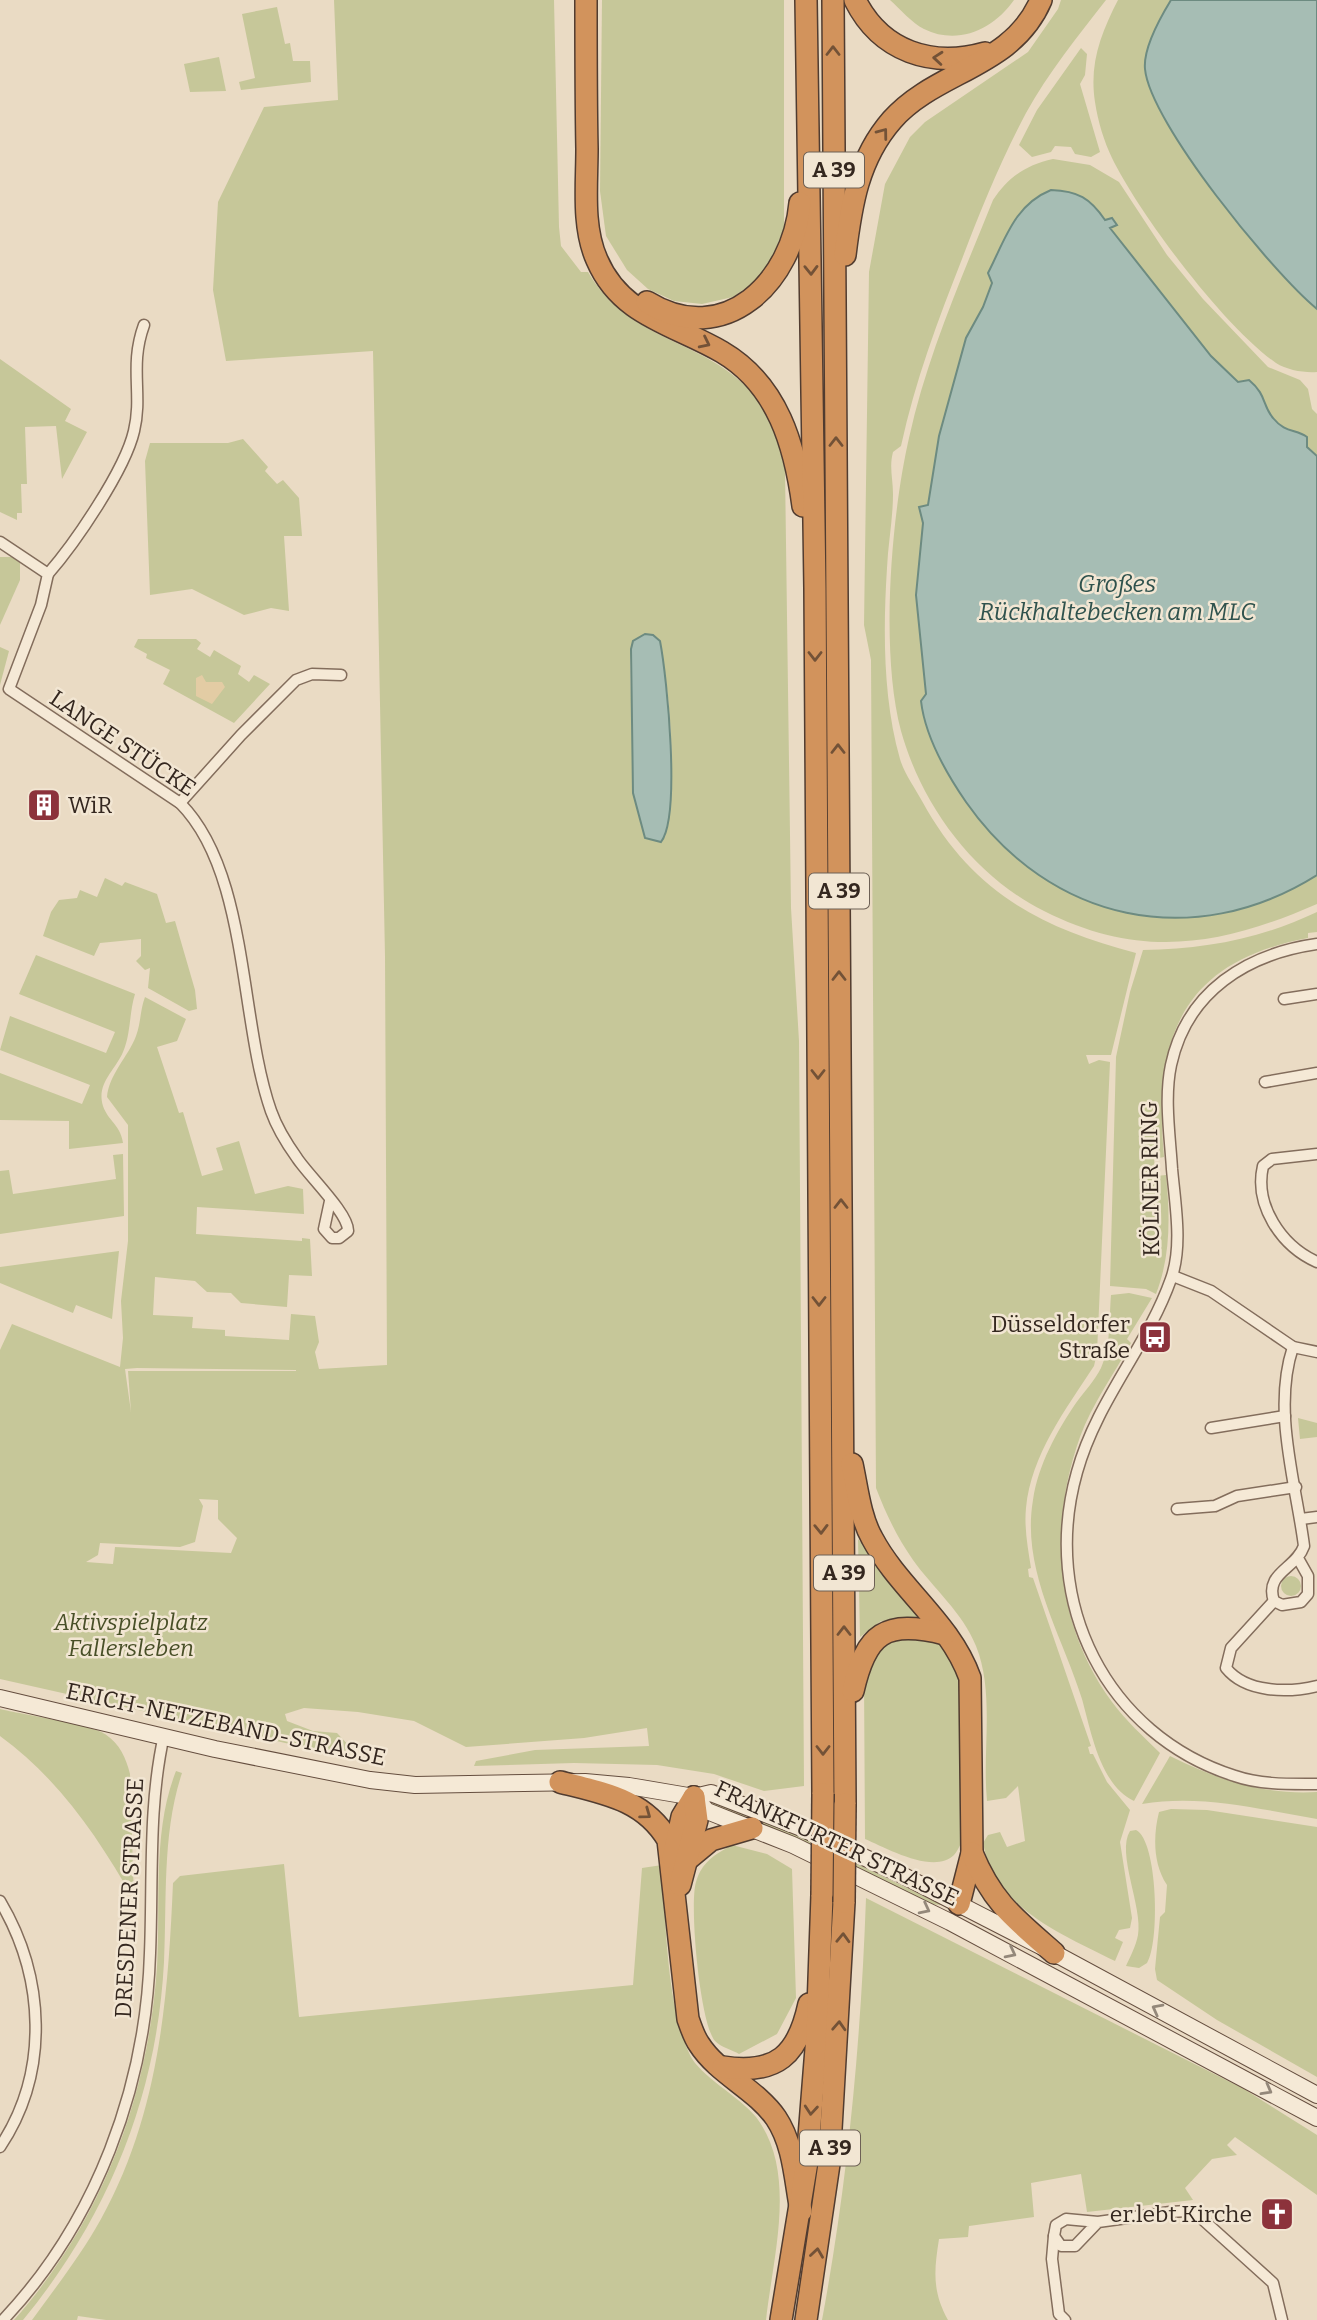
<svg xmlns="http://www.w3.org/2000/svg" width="1317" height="2320" font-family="Bitter,serif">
<rect width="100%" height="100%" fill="#eadbc4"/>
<g fill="#c6c799" fill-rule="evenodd">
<path d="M334,0h220l5,227 2,19 20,26h7c42,72 116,65 166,123 17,20 25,50 31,75l6,438 8,133 5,745 -40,5 -50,-17 -57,-9 -83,-2 -100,3 2,-5 59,-11 114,-4 -2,-18 -63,10 -118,9 -52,-26 -56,-9 -54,-4 -19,6 2,7 26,10 24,2 15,16 -4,8 -348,-78v-329l12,-26 108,43 3,-29 -2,-37 7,-60v-116l-21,-28c2,-23 21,-40 29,-61 5,-13 4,-26 9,-39l41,22 -9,22 -20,6 22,66 4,-1 19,64 21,-6 -7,-22 23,-7 16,53 33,-8 15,3 1,25 -107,-7 -1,27 106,7v-3l8,1 2,37 -23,-1 -2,32 -46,-4 -10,-10 -24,-1 -12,-11 -40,-4 -2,38 40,2 -1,11 33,2v6l64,4 2,-26 24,2 4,26 -4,10 4,17 68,-4 -2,-409 -12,-605 -147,10 -13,-71 5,-88 46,-95 74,-7zM633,641l27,1c11,58 17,137 5,195l-32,-60 -3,-117zM137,1368l159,2v1h-168l3,41 -6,-43zM199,1499l19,1v19l19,19 -6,15 -116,-6 -2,17 -27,-2 12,-7 2,-12 80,4 15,-5 8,-36z"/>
<path d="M602,0h182v228l-15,38 -9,12 -27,19 -31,7 -28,-3 -26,-12 -21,-19 -21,-34 -6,-45z"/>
<path d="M890,0h124c-20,29 -56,46 -90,29 -12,-6 -24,-20 -34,-29z"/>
<path d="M1061,0h45c-28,36 -58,73 -80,113 -25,47 -45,96 -64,146 -24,61 -47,122 -61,187l-8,6c-4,15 0,27 0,42 0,25 -5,50 -6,74 -4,63 -4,131 13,191 4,14 15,29 22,42 50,91 117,126 214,152l-25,102h-25l3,9 10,-4 11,2 -13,291 -3,13c-28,43 -63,89 -68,142 -2,20 2,41 5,60l-3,1 1,8 4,1 58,168 -3,1 2,7h3l14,28 23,28 -10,32 12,76 -2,10 -11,2 -4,8 8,4 -8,19c-54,-27 -120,-53 -132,-118l5,-8 12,-3 7,15 18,-6 -7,-55 -12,12 -19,3c-5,-50 8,-108 -11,-155 -13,-33 -43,-58 -63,-86 -16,-23 -27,-46 -37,-72l-5,-828 -7,-35 5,-353 16,-88 25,-47 15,-15 103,-70 30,-43z"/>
<path d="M1118,0h53c-11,18 -28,48 -26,69 5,54 128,204 172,240v63c-13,1 -30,-2 -41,-9 -52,-36 -136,-148 -164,-205 -8,-17 -14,-36 -17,-56 -6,-38 6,-69 23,-102z"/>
<path d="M277,7l8,37 5,-1 3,18h17l1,21 -70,8 -2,-8 16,-4 -13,-64z"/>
<path d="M1081,48l6,6 -2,21 -5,9 20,68 -9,5 -16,-3 -4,-7 -16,-1 -4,6 -19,5 -13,-12 18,-35z"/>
<path d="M219,57l7,34 -36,1 -6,-28z"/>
<path d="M1053,159l37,6 29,17 48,73 36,44 65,68 32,13 8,9 4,20 5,5v490c-96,42 -176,56 -273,7 -70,-35 -122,-105 -143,-180 -21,-79 -10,-214 8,-293 18,-82 53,-161 84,-238 15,-23 33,-35 60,-41z"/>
<path d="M0,359l71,50 -6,12 22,11 -25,47 -6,-53 -31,1 2,57h-6l1,29h-5v7l-17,-8z"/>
<path d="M243,439l25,28 -3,4 12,13 6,-4 16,18 3,38h-18l5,75 -18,-3 -27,7 -52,-26 -42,6 -5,-134 5,-18h78z"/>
<path d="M0,557h12l8,6v17l-20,45z"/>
<path d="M138,639h58l5,4 -4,6 13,8 4,-7 27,16 -3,8 11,8 5,-7 16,9 -36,39 -71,-39 7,-14 -24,-12 1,-4 -13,-7z"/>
<path d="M0,647l9,4 -9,34z"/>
<path d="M105,878l17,8 3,-4 32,12 9,29 9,-2 20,69 2,19 -8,2 -41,-23 2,-20 -5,2 -9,-9 5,-5v-17l-41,4 -6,13 -51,-20 8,-24 8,-12 18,-2 3,-8 17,7z"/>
<path d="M1317,912v20l-9,1v5c-127,24 -155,100 -144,219l-10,2 2,17 10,-1c4,41 5,80 -10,119l-10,-5 -36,-3 6,-229 14,-65 13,-42c62,-1 117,-11 174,-38z"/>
<path d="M36,955l99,39c-6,19 -4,40 -12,58 -8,19 -27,31 -20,54 5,15 17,18 20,37l-54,6v-28l-69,-1v-47l82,31 8,-19 -90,-35 10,-34 96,37 9,-21 -96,-38z"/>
<path d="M123,1154l1,62 -124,18v-63l9,-1 4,24 103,-15 -3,-24z"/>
<path d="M119,1251l-7,68 -36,-14 -3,8 -73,-30v-16z"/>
<path d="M1129,1293l23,5 -25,41 4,4c-17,31 -39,61 -51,94 -32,90 -25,187 32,265 14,19 32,35 48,51l-26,48c-34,-16 -43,-70 -52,-102 -20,-64 -61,-129 -49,-199 5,-35 24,-69 43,-97 8,-11 19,-23 25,-35 10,-22 8,-49 10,-73z"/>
<path d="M1298,1418l19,5v14l-17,2z"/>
<path d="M858,1539l60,72 -2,7 -35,3 -21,16z"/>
<circle cx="1291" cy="1586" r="10"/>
<path d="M900,1635l40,8 21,31 2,166c-3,4 -5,11 -9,15 -20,20 -68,-7 -89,-16l-1,-161 17,-32z"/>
<path d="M0,1709c20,5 93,16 105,25 15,10 21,24 25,40l4,126c-36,-63 -75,-121 -134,-164z"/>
<path d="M1170,1756c48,24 93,39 147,36v27c-59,-10 -116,-25 -175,-15z"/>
<path d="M176,1771l6,2c-20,60 -15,126 -18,189 -7,134 -56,255 -141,358h-9c88,-99 134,-222 143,-353 4,-65 -5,-135 19,-196z"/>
<path d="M712,1802l88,34 142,69 -12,-1 -174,-82 -44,-15z"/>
<path d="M1171,1809l36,1 110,17v250l-100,-57 -60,-40 -2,-11 5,-52 5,-5 2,-27c-14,-21 -14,-49 -8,-73z"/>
<path d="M1136,1830c22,11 24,114 11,133l-8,5 -13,-2c4,-9 10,-20 12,-31 5,-28 -22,-82 -8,-104z"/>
<path d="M732,1845l35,9 25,15 4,129 -19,36 -38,20c-6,-4 -19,-7 -24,-13 -15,-17 -26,-136 -19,-159 6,-20 18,-27 36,-37z"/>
<path d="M284,1864l15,153 334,-32 9,-117 20,-3c4,56 4,140 28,190 9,20 51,43 66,62 42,55 17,139 10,203h-660l-28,-4 -1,4h-45c24,-33 49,-65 69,-101 58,-105 67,-219 72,-336l7,-7z"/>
<path d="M866,1898l378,191 73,46v60l-82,-58 -8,8 10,10 -25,4 -27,29 8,12 -106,12 -6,-38 -50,9 3,34 -65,9 -1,11 -29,2c-5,32 -7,52 9,81h-126c26,-139 39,-281 44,-422z"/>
</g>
<path fill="#e3cca4" d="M202,675l4,7h16l3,5 -13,17 -16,-8v-18z"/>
<g fill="#a6bdb4" stroke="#6d8b81" stroke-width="2">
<path d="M1171,0h146v309c-44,-36 -167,-186 -172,-240 -2,-21 15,-51 26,-69z"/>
<path d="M1051,190c27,1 39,8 54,30l7,-2 5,7 -7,3 101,128 27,26 11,-2c18,15 13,25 24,38 12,15 23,11 34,19v10l10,9v419c-124,78 -267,47 -351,-73 -20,-29 -41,-66 -45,-101l5,-7 -10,-99 7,-72 -4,-16 9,-2 11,-69 27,-98 17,-31 9,-24 -4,-10c17,-33 26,-68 63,-83z"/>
<path d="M645,634l8,1 7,6c7,36 21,175 1,201l-16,-4 -12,-45 -2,-144 2,-8z"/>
</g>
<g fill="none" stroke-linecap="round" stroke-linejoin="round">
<g stroke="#836d5c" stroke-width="13">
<g id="street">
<path d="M0,542l48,32 -7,31 -32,84 171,114c69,69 59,217 91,308 6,17 16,33 26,47 11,17 52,56 51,73l-9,7h-7l-8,-9 6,-28"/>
<path d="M48,574c27,-31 77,-104 86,-143 9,-37 -5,-65 10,-106"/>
<path d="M180,803l61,-68 55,-55 16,-6 29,1"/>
<path d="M1317,944c-70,10 -130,47 -146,121 -7,33 -1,71 1,104 3,34 11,77 -1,110 -24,68 -74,121 -94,193 -37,130 29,263 158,304 26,9 55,8 82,8"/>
<path d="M1284,999l33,-5"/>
<path d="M1265,1082l52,-9"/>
<path d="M1317,1154l-45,5 -9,7c-9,39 18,80 54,96"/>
<path d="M1173,1276l38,15 82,56 24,5"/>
<path d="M1293,1347c-21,63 3,136 11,199 -8,23 -40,27 -30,55l8,4 19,-3 7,-8v-18l-9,-16"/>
<path d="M1211,1428l74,-12"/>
<path d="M1177,1509l38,-3 22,-10 59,-9"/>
<path d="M1301,1519l16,-2"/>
<path d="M1274,1601l-43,47 -5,20c20,25 62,25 91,18"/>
<path d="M0,1901c45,76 50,171 0,246"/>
<path d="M1098,2222l-23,24h-14l-7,-10 2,-11 10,-6 32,3 72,-10 17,-1 14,7 72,65 9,37"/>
<path d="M1054,2236l-2,23 7,55 6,6"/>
<path d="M3,2320c93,-98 143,-233 147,-367 3,-73 -2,-147 14,-218"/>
</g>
</g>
<g stroke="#654e3f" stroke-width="18">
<g id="secondary">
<path d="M0,1698l215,51 155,31 45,5 170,-3 44,4 65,11 17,-4 88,34 101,47 154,79 263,142"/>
<path d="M694,1797l13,14 86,34 157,77 367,196"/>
</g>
</g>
<g stroke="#513c30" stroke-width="24">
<g id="highway">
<path d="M586,0c0,50 0,100 1,149 0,36 -5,78 10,111 24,56 77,64 125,92 56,33 73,94 81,154"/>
<path d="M806,0l9,588 8,1206"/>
<path d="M833,0l12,1804"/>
<path d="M855,0c26,52 77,68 130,53"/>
<path d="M845,255c6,-50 13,-96 47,-135 44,-50 120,-52 149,-120"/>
<path d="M647,302c78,48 146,-21 153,-99"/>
<path d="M852,1464c5,23 8,53 20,74 27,51 78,84 98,140l2,175 -13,51"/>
<path d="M853,1691c13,-58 32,-72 92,-57"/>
<path d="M560,1782c43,11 84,17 108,58l20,179c3,8 6,18 11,25 19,30 57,45 77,74 18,27 19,62 25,93"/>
<path d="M972,1853c20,49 43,66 82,100"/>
<path d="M673,1858l9,-41 12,-20"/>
<path d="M688,1859l23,-19 41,-12"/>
<path d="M680,1885l17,-65 -3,-23"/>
<path d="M723,2067c54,8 75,-12 86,-63"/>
<path d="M781,2320l26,-158 10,-126 5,-141"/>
<path d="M806,2320l23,-156 15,-262"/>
</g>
</g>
<use href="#street" stroke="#f5e9d6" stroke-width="10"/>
<use href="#secondary" stroke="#f5e9d6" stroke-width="16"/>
<use href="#highway" stroke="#d2935c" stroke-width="21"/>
<g stroke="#513c30" stroke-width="24" stroke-linecap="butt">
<g id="highway-bridge">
<path d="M822,1895l1,-101"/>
<path d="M844,1902l1,-98"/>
</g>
</g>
<use href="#highway-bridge" stroke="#d2935c" stroke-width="21"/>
</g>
<defs><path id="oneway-chevron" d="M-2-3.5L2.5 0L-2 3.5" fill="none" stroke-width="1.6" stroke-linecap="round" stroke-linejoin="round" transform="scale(1.75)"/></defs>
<g stroke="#735237">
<use href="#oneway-chevron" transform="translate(833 51) rotate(-90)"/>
<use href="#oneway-chevron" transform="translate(938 58) rotate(-175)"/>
<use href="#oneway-chevron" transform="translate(883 133) rotate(-53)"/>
<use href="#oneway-chevron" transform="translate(811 270) rotate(89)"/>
<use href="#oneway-chevron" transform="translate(705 343) rotate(26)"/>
<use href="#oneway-chevron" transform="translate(836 442) rotate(-90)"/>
<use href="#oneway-chevron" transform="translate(815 656) rotate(90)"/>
<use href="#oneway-chevron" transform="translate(838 749) rotate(-90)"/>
<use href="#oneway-chevron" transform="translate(839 976) rotate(-90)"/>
<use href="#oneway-chevron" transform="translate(818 1074) rotate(90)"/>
<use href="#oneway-chevron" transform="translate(841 1204) rotate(-90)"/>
<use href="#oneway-chevron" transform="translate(819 1301) rotate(90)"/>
<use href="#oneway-chevron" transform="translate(821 1529) rotate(89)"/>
<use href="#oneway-chevron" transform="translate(844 1631) rotate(-90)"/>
<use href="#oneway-chevron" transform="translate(823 1750) rotate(90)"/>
<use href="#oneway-chevron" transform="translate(646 1814) rotate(36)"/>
<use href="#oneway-chevron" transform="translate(843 1938) rotate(-88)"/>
<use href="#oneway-chevron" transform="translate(839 2026) rotate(-87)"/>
<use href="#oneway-chevron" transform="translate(811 2110) rotate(95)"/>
<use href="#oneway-chevron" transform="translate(817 2253) rotate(-82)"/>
</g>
<g stroke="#94887a">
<use href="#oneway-chevron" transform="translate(925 1909) rotate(27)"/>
<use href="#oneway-chevron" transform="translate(1011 1953) rotate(27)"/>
<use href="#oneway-chevron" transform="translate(1157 2009) rotate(-152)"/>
<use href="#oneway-chevron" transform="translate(1267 2090) rotate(29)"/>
</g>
<defs>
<g id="building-square" transform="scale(1.75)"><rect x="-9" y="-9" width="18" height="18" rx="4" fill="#8c323b" stroke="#f2e6d3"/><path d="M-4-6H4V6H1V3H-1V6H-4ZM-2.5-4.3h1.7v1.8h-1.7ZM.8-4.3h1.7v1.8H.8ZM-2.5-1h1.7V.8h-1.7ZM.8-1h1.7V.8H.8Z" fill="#fff"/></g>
<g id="bus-square" transform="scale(1.75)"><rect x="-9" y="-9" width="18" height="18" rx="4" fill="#8c323b" stroke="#f2e6d3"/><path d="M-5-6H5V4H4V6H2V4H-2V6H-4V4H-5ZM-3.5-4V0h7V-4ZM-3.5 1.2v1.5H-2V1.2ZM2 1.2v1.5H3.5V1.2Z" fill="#fff"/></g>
<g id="church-square" transform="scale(1.75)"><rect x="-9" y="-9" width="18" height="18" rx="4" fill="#8c323b" stroke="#f2e6d3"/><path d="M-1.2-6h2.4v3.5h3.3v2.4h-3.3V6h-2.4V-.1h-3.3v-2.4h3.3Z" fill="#fff"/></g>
</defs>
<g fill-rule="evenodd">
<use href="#building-square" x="44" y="805"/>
<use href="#bus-square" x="1155" y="1337"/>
<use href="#church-square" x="1277" y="2214"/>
</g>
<g text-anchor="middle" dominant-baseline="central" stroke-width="5" stroke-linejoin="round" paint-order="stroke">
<g fill="#f2e6d3" stroke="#6d6055" stroke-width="2">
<rect x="804" y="152.5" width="60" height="35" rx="5"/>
<rect x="809" y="873.5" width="60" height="35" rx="5"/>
<rect x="814" y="1555.5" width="60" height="35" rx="5"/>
<rect x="800" y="2130.5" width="60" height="35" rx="5"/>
</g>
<g font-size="21" font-weight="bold" fill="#34271f">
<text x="834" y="170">A 39</text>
<text x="839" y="891">A 39</text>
<text x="844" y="1573">A 39</text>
<text x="830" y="2148">A 39</text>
</g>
<g font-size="23" fill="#34271f" stroke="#f2e6d3">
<text transform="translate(123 743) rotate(34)">LANGE STÜCKE</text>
<text transform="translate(1150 1179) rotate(-91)">KÖLNER RING</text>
<text transform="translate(226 1724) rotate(12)">ERICH-NETZEBAND-STRASSE</text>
<text transform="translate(837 1843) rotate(25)">FRANKFURTER STRASSE</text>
<text transform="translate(129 1898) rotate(-87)">DRESDENER STRASSE</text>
</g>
<g font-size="23" fill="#34271f" stroke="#f2e6d3" text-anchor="end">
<text x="68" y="805" text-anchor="start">WiR</text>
<text x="1130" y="1324">Düsseldorfer<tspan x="1130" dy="26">Straße</tspan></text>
<text x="1252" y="2214">er.lebt Kirche</text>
</g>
<g font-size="23" font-style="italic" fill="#484f27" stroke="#f2e6d3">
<text x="131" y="1622">Aktivspielplatz<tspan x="131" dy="26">Fallersleben</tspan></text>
</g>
<g font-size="24" font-style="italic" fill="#2f524d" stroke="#f2e6d3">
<text x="1117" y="584">Großes<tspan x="1117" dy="28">Rückhaltebecken am MLC</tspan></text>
</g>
</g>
</svg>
